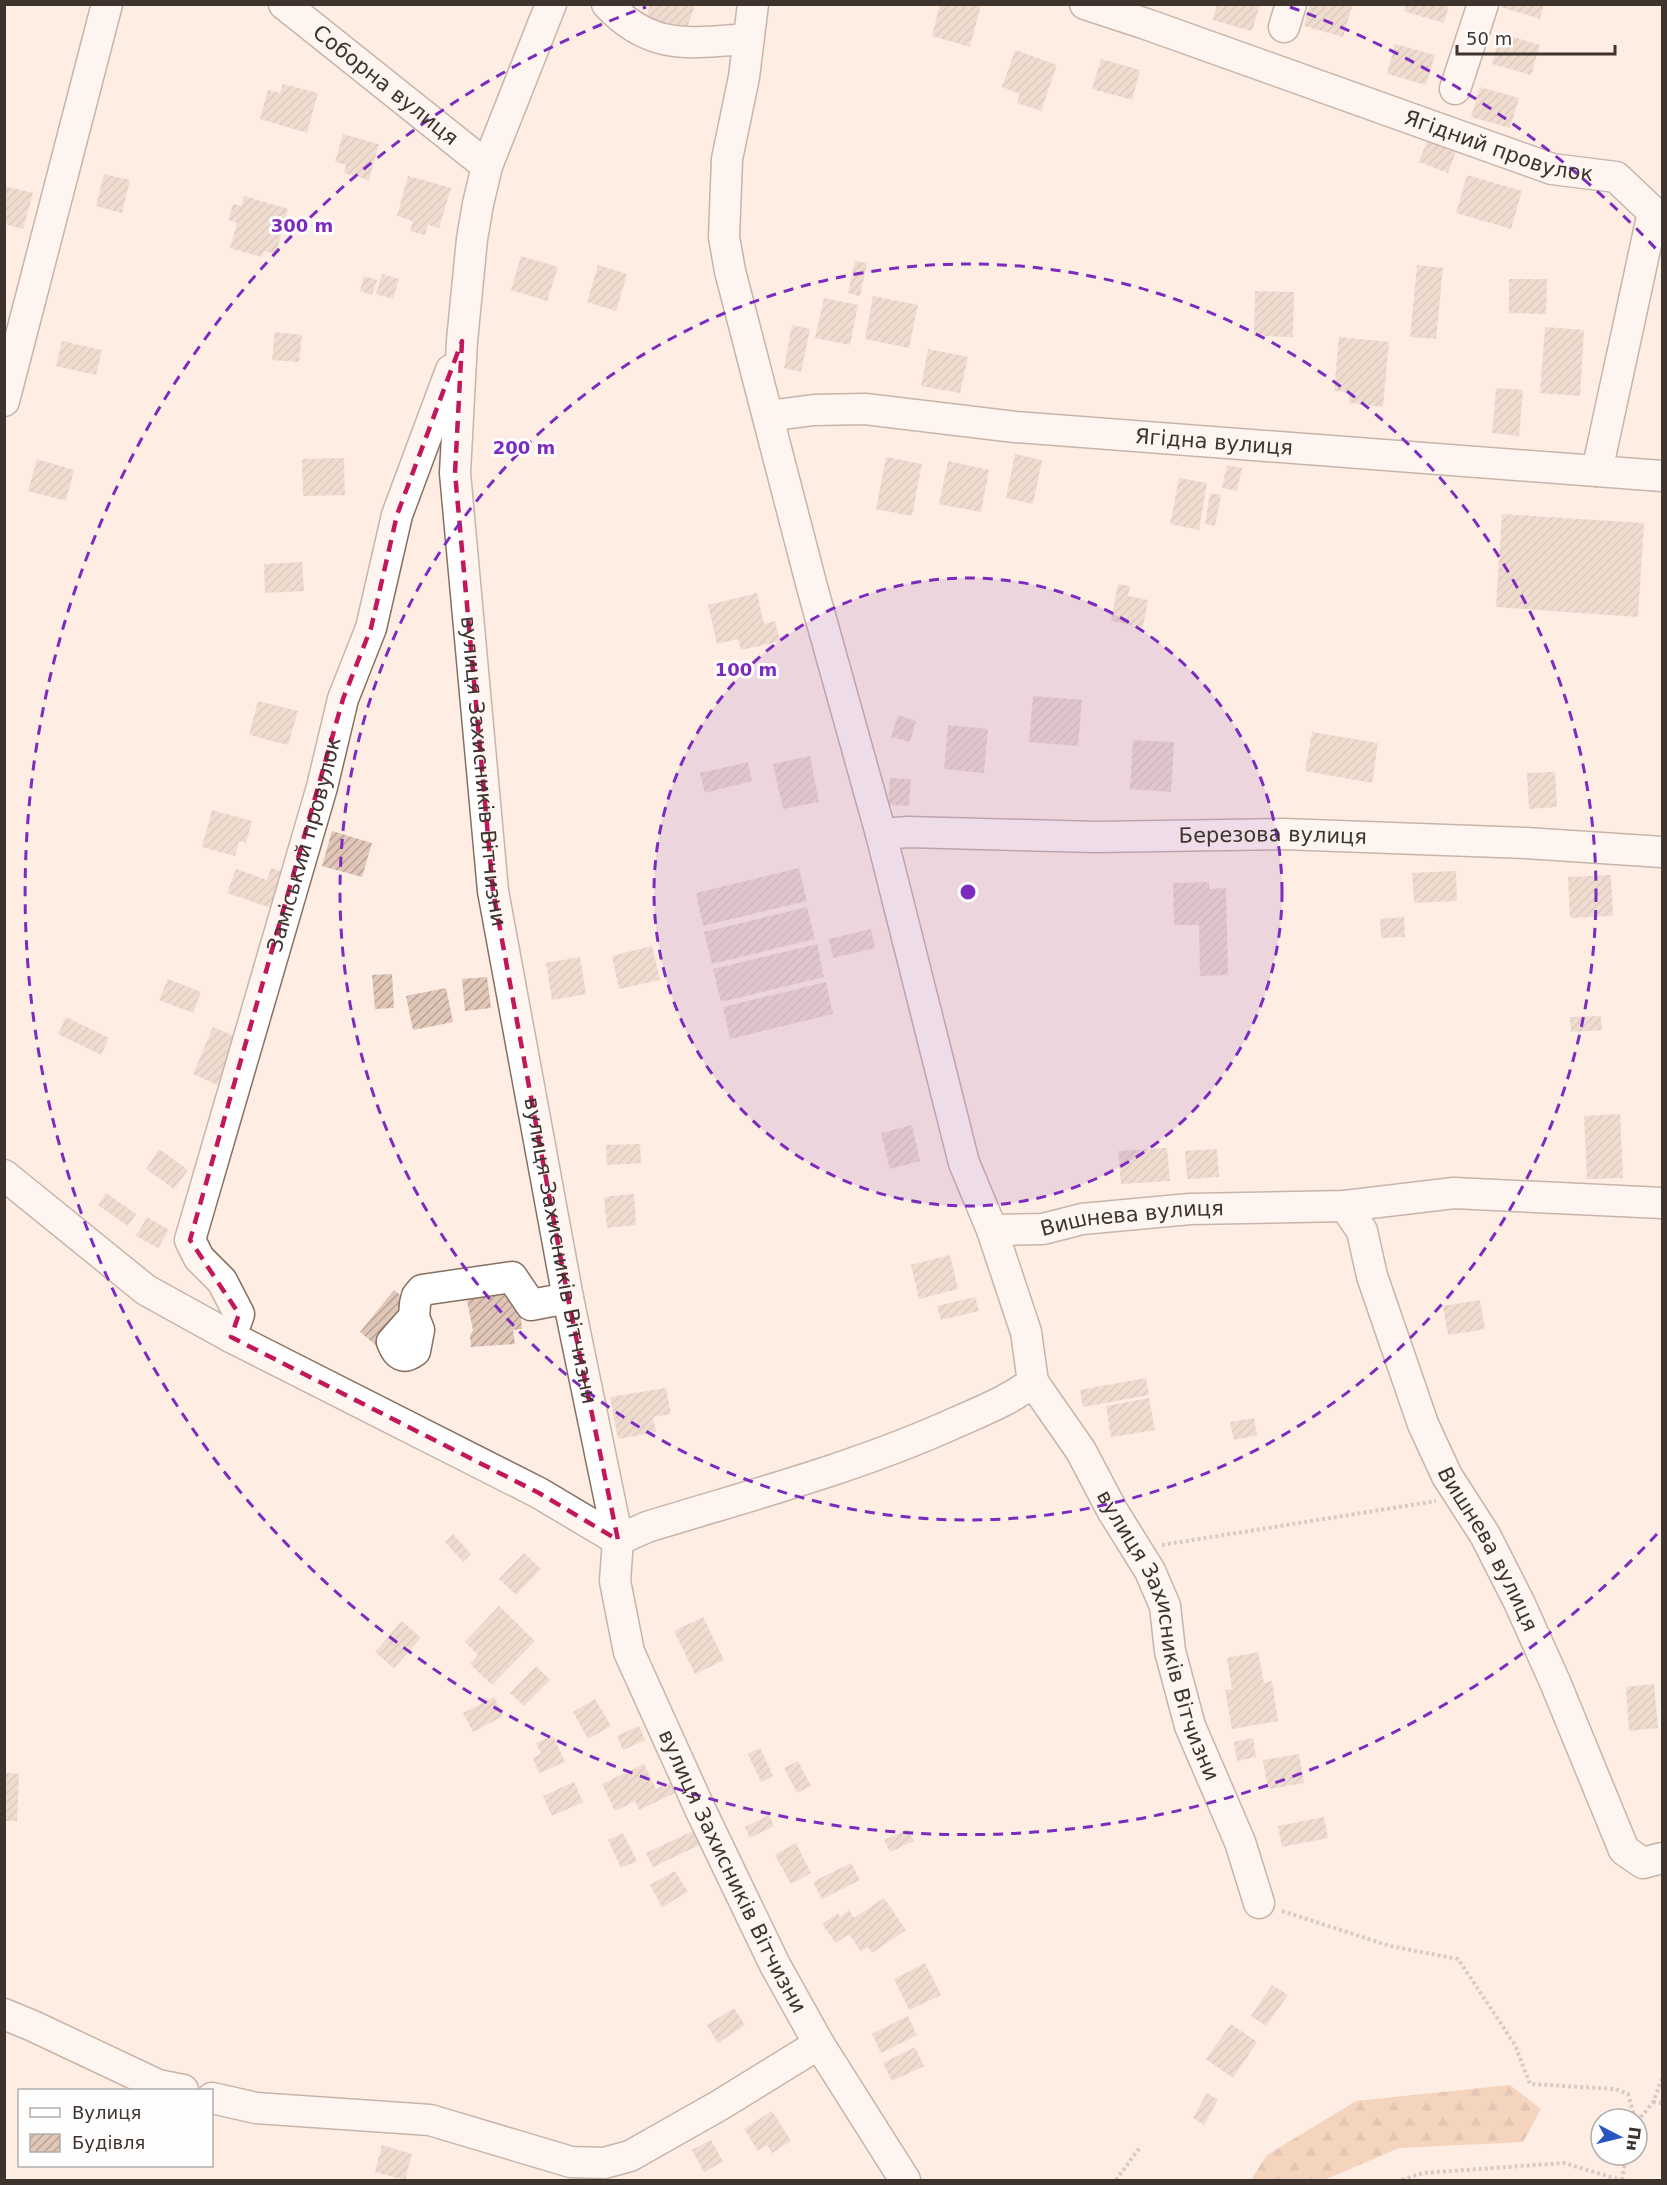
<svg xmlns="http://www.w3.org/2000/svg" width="1667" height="2185" font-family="'DejaVu Sans',sans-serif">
<defs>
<pattern id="forest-firs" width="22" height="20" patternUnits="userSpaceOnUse" patternTransform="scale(1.5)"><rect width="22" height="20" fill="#ebb591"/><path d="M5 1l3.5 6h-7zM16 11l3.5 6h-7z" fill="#c09477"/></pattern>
<pattern id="building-hatch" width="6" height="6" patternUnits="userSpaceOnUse" patternTransform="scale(1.5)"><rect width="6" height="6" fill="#e0c6b6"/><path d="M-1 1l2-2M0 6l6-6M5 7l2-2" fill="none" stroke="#b7a294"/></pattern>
</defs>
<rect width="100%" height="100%" fill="#fdede3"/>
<path fill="url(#forest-firs)" d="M1510,2085l31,24 -18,33 -124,6 -75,32h-73l16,-25 89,-54z"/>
<g fill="url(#building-hatch)">
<path d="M940,4h41l-11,43 -38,-11z"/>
<path d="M1217,4h43l-8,27 -39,-11z"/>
<path d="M1310,4h32l10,3 -9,30 -39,-11z"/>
<path d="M1501,4h43l-4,15 -39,-12z"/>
<path d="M650,5h45l-9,26 -40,-13z"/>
<path d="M1406,5h43l-5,18 -40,-12z"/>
<path d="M1500,33l40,12 -9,30 -39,-11z"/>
<path d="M1395,44l40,11 -9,30 -39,-11z"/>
<path d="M1015,50l42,15 -16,46 -24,-8 3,-9 -18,-7z"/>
<path d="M1101,59l39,11 -8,30 -40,-11z"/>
<path d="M283,84l35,9 -11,40 -47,-14 8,-29 12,3z"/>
<path d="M1480,87l39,11 -9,30 -39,-11z"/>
<path d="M343,134l36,10 -10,36 -25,-7 2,-8 -11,-3z"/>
<path d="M1428,138l29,11 -9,24 -29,-11z"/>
<path d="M104,174l26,6 -8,33 -26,-7z"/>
<path d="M1467,175l55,16 -11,38 -55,-16z"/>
<path d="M408,176l43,12 -12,40 -11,-3 -3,10 -15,-4 3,-10 -16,-5z"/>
<path d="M4,186l29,7 -10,36 -19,-5z"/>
<path d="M244,196l44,13 -12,45 -12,-3 -2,6 -32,-9 7,-25 -9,-3 5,-16 9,2z"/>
<path d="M521,256l37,11 -11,34 -36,-11z"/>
<path d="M855,261l12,2 -7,33 -12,-3z"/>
<path d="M598,265l29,9 -11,37 -29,-9z"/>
<path d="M1417,265l26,3 -7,71 -26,-2z"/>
<path d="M382,274l17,5 -6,20 -17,-5z"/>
<path d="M364,276l13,4 -5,15 -12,-4z"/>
<path d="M1509,279h38l-1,35 -37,-1z"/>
<path d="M1255,291l39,1 -1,45 -39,-1z"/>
<path d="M873,296l45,9 -9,43 -44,-9z"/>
<path d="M824,298l34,7 -8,40 -35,-7z"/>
<path d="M792,325l18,4 -9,43 -17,-4z"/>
<path d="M1545,327l39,3 -4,66 -40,-3z"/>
<path d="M275,332l27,3 -3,27 -27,-2z"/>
<path d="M1339,337l50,5 -6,65 -34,-4 1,-11 -16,-1z"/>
<path d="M62,341l40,9 -6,25 -40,-9z"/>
<path d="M928,349l40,8 -8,36 -39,-7z"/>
<path d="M1496,388l27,2 -4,46 -27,-3z"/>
<path d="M1015,454l27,6 -9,44 -27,-6z"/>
<path d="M886,457l36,7 -10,52 -36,-7z"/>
<path d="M344,458l1,37 -42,1 -1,-37z"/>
<path d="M37,459l37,11 -8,31 -38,-10z"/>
<path d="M948,461l41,9 -8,42 -42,-8z"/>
<path d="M1227,465l15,3 -5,23 -15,-3z"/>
<path d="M1179,478l28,5 -8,47 -29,-6z"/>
<path d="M1210,493l11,2 -6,31 -10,-2z"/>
<path d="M1502,514l142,9 -6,94 -142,-10z"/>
<path d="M302,562l2,29 -39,2 -1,-29z"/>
<path d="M1118,584l12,2 -2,10 20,4 -5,27 -32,-6z"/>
<path d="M757,593l7,31 11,-3 5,20 -39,9 -3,-11 -21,5 -9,-39z"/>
<path d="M1033,696l49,4 -4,46 -49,-4z"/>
<path d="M258,701l40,10 -10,34 -39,-10z"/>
<path d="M898,715l18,6 -6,21 -19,-5z"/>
<path d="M948,725l40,4 -4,44 -40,-4z"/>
<path d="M1312,732l66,11 -6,40 -67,-12z"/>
<path d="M1133,740l41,2 -3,50 -41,-3z"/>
<path d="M810,756l9,46 -36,7 -10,-45z"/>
<path d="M748,762l4,19 -47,12 -5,-20z"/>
<path d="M1555,772l2,35 -28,2 -2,-36z"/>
<path d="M890,778l21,1 -2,27 -21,-1z"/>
<path d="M212,810l40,11 -6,22 -7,-2 -4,15 -33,-9z"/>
<path d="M332,831l40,12 -10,34 -40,-11z"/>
<path d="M271,868l15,5 -12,36 -47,-16 9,-24 31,11z"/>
<path d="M799,868l8,33 -104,25 -7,-33z"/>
<path d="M1456,871l1,30 -43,2 -2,-30z"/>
<path d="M1611,875l2,41 -43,2 -2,-41z"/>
<path d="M1209,882v7l17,-1 2,87 -28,1 -1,-51h-25l-1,-42z"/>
<path d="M807,907l8,32 -103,25 -8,-32z"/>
<path d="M1404,917l1,20 -24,1 -1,-19z"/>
<path d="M871,929l4,19 -42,10 -4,-19z"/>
<path d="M817,944l7,33 -103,25 -8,-33z"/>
<path d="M652,946l8,34 -41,9 -7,-33z"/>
<path d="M580,957l6,37 -34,6 -6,-37z"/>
<path d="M392,974l2,34 -19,1 -3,-34z"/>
<path d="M487,977l4,31 -26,3 -3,-32z"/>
<path d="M168,979l33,13 -8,21 -34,-13z"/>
<path d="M826,982l7,32 -103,25 -7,-32z"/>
<path d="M446,988l7,34 -40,8 -7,-34z"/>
<path d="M1601,1016l1,14 -31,2 -1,-15z"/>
<path d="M66,1017l43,21 -8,17 -43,-21z"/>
<path d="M213,1027l24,10 -20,48 -24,-11z"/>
<path d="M1620,1114l3,64 -36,1 -3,-63z"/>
<path d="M912,1125l8,36 -30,8 -9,-36z"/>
<path d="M640,1144l1,19 -34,2 -1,-20z"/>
<path d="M1167,1148l3,33 -49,3 -3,-33z"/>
<path d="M159,1149l29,21 -14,19 -28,-20z"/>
<path d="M1217,1149l2,28 -32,2 -2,-28z"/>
<path d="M106,1193l30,21 -8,12 -30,-21z"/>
<path d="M634,1194l2,31 -29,3 -3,-31z"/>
<path d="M147,1217l22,13 -11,18 -22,-12z"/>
<path d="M950,1255l8,34 -39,10 -8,-34z"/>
<path d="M506,1286l1,13 12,-1 3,31 -9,1 2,14 -44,3 -1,-11 3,-6 -7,-34z"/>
<path d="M394,1290l18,15 -34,42 -18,-15z"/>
<path d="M975,1297l4,14 -38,9 -4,-14z"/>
<path d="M1480,1300l5,29 -37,6 -5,-29z"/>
<path d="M1146,1378l3,17 -66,12 -3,-17z"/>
<path d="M666,1388l5,26 -18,3 3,15 -38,7 -8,-42z"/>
<path d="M1149,1398l6,32 -44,7 -5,-31z"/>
<path d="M1254,1418l3,17 -23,5 -4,-18z"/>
<path d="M453,1534l18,20 -8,8 -18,-20z"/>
<path d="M524,1553l17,16 -25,26 -17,-16z"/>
<path d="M499,1606l36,35 -43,44 -22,-21 8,-9 -13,-13z"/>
<path d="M703,1617l21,43 -29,14 -21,-43z"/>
<path d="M402,1621l19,17 -27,30 -19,-16z"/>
<path d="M1258,1652l6,31 8,-2 6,40 -46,8 -7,-39 7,-1 -5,-31z"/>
<path d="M536,1666l14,14 -26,26 -14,-13z"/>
<path d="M1654,1684l4,44 -29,3 -3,-44z"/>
<path d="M494,1697l9,19 -30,16 -10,-19z"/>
<path d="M595,1699l16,27 -23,13 -15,-27z"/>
<path d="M639,1726l6,14 -22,10 -6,-14z"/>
<path d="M553,1736l12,26 -26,11 -6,-15 8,-4 -5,-11z"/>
<path d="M1253,1738l3,19 -19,4 -3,-19z"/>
<path d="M760,1748l13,28 -12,6 -13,-28z"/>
<path d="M1299,1754l5,29 -36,6 -5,-29z"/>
<path d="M798,1761l13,25 -14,7 -13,-25z"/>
<path d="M644,1764l12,25 16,-7 5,10 -38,18 -4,-9 -20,10 -13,-27z"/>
<path d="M4,1773l15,1 -2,47h-13z"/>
<path d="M574,1782l9,20 -31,14 -9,-20z"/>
<path d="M769,1815l5,11 -24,12 -5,-11z"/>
<path d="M1324,1817l4,21 -46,9 -4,-21z"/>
<path d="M697,1829l7,14 -51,24 -7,-14z"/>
<path d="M908,1829l6,12 -24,11 -6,-12z"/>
<path d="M623,1833l14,28 -16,7 -13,-28z"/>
<path d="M796,1843l15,30 -20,11 -16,-29z"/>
<path d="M851,1863l9,17 -38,19 -9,-17z"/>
<path d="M675,1871l13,21 -26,15 -12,-22z"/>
<path d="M884,1898l22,32 -34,23 -4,-6 -7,5 -12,-18 -13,9 -14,-19 16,-11 2,4 9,-7 5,8z"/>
<path d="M925,1963l16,32 -32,15 -15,-31z"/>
<path d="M1272,1985l16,10 -22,31 -15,-10z"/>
<path d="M734,2008l11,17 -27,18 -11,-18z"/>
<path d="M908,2016l9,19 -36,18 -9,-19z"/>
<path d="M1231,2024l26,18 -24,36 -27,-19z"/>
<path d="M915,2047l9,19 -32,15 -9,-18z"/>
<path d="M1207,2093l11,7 -14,25 -11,-7z"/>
<path d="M772,2111l19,30 -19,12 -5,-8 -9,6 -14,-22z"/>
<path d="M711,2140l12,22 -19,10 -12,-22z"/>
<path d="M382,2145l30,9 -7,26 -30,-8z"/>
</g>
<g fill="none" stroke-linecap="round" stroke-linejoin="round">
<g stroke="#877062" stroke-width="33">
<g id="minor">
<path id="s1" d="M284,4l203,162"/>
<path id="s2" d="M551,4l-64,162 -9,38 -6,35 -10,102 -7,132 38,418 75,407 50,242 -3,41 14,71 71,157 75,156 44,79 86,136"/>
<path d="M607,4c44,47 82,39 141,35"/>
<path id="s3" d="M1085,4l61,20 406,145 64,8 37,35 -56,259"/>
<path d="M1284,27l7,-23"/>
<path d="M1455,89l28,-85"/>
<path d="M4,401l103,-397"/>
<path id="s4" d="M768,416l46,-6 51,-1 150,18 647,49"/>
<path id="s5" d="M881,834l27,-2 188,5 188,-3 242,9 136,9"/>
<path d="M4,1175l142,115 85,47 308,156 79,47 29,-13c104,-32 211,-60 310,-105 27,-12 53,-22 76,-40l-7,-50 -34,-102 -28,-67 -83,-329 -69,-247 -82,-316 -6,-34 3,-78 17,-82 9,-73"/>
<path id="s6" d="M1345,1206l17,25 10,45 51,148 24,52 38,59 34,67 36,80 69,168 19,13 19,-5"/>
<path id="s7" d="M992,1230l51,-1 39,-10 108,-10 155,-3 109,-13 208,10"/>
<path d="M414,1317l-22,25c5,13 11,18 23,9l4,-21 -5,-13 1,-13 2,-8 5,-6 90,-13 19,28 37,-7"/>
<path id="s8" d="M231,1337l8,-23 -17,-33 -23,-23 -9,-18 132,-453 21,-88 28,-71 26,-113 54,-145"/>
<path id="s9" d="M1033,1382l48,69 31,59 38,61 15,35 5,45 20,75 50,116 19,61"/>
<path d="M4,2014l29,12 125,59 25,5"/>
<path d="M212,2098l44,10 174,12 141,42 33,1 26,-7 90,-51 99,-61"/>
</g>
</g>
<g stroke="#b0a39a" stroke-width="4" stroke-dasharray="3 3" stroke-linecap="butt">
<path d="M1162,1545l274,-44"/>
<path d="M1282,1911l108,35 68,13 57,86 15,39 85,5 13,5 7,25"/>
<path d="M1653,2102l9,1"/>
<path d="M1637,2122l16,-20 9,-23"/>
<path d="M1116,2180l25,-34"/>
<path d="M1402,2180l21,-7 141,-10 57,17"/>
<path d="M1622,2180l4,-25"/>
</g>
<use href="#minor" stroke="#fff" stroke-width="30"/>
</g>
<path d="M0 0H1667V2185H0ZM462,341l-7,132 38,418 75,407 50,242 -79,-47 -308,-156 8,-23 -49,-74 153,-541 28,-71 26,-113z" fill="#fdede3" fill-opacity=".55" fill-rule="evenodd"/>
<path fill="none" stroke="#c2185b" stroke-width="4.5" stroke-dasharray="12 8" stroke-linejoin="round" d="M462,341l-7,132 38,418 75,407 50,242 -79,-47 -308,-156 8,-23 -49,-74 153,-541 28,-71 26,-113z"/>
<circle cx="968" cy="892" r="314" fill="#7b2cbf" fill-opacity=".12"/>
<g fill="none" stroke="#7b2cbf" stroke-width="3" stroke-dasharray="10 8">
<circle cx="968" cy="892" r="314"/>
<circle cx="968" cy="892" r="628"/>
<path d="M1657 1534A942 942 0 1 1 646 7M1290 7A942 942 0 0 1 1657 250"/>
</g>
<g text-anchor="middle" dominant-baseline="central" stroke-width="6" stroke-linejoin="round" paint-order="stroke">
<g font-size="21" fill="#3e342d" stroke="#fefefe">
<text stroke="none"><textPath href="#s1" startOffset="130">Соборна вулиця</textPath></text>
<text stroke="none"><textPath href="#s3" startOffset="438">Ягідний провулок</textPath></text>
<text stroke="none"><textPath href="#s4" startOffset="448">Ягідна вулиця</textPath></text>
<text stroke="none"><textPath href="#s2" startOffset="783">вулиця Захисників Вітчизни</textPath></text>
<text stroke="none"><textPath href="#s5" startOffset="392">Березова вулиця</textPath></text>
<text stroke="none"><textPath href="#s8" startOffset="526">Заміський провулок</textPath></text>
<text stroke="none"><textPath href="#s7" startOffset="141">Вишнева вулиця</textPath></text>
<text stroke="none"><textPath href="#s2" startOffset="1269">вулиця Захисників Вітчизни</textPath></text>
<text stroke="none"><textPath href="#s6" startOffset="374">Вишнева вулиця</textPath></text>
<text stroke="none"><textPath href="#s9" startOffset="286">вулиця Захисників Вітчизни</textPath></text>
<text stroke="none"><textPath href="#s2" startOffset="1920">вулиця Захисників Вітчизни</textPath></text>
</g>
</g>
<circle cx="968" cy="892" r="9" fill="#7b2cbf" stroke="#fefefe" stroke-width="3"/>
<g font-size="18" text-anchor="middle" font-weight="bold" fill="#7b2cbf" stroke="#fefefe" stroke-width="6" stroke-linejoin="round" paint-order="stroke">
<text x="302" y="232">300 m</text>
<text x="524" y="454">200 m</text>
<text x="746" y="676">100 m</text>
</g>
<rect width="1667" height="2185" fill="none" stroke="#3e342d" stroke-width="12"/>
<rect x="18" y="2089" width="195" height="78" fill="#fefefe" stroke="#b1adaa" stroke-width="1.5"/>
<rect x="30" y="2108" width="30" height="9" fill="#ffffff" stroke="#b1adaa" stroke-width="1.5"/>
<text x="72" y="2119" font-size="18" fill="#3e342d">Вулиця</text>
<rect x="30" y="2134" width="30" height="18" fill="url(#building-hatch)" stroke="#b1adaa" stroke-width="1.5"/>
<text x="72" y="2149" font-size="18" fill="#3e342d">Будівля</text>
<g transform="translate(1619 2137) rotate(97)"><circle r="28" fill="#fefefe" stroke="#b1adaa" stroke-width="1.5"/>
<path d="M0-4.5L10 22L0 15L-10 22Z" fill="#2a54c3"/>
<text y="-9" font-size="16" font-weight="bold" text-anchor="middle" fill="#3e342d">Пн</text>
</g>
<path d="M1457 45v9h158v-9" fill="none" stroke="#3e342d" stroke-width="3"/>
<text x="1466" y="45" font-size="18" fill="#3e342d" stroke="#fefefe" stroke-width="4.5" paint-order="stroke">50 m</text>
</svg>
